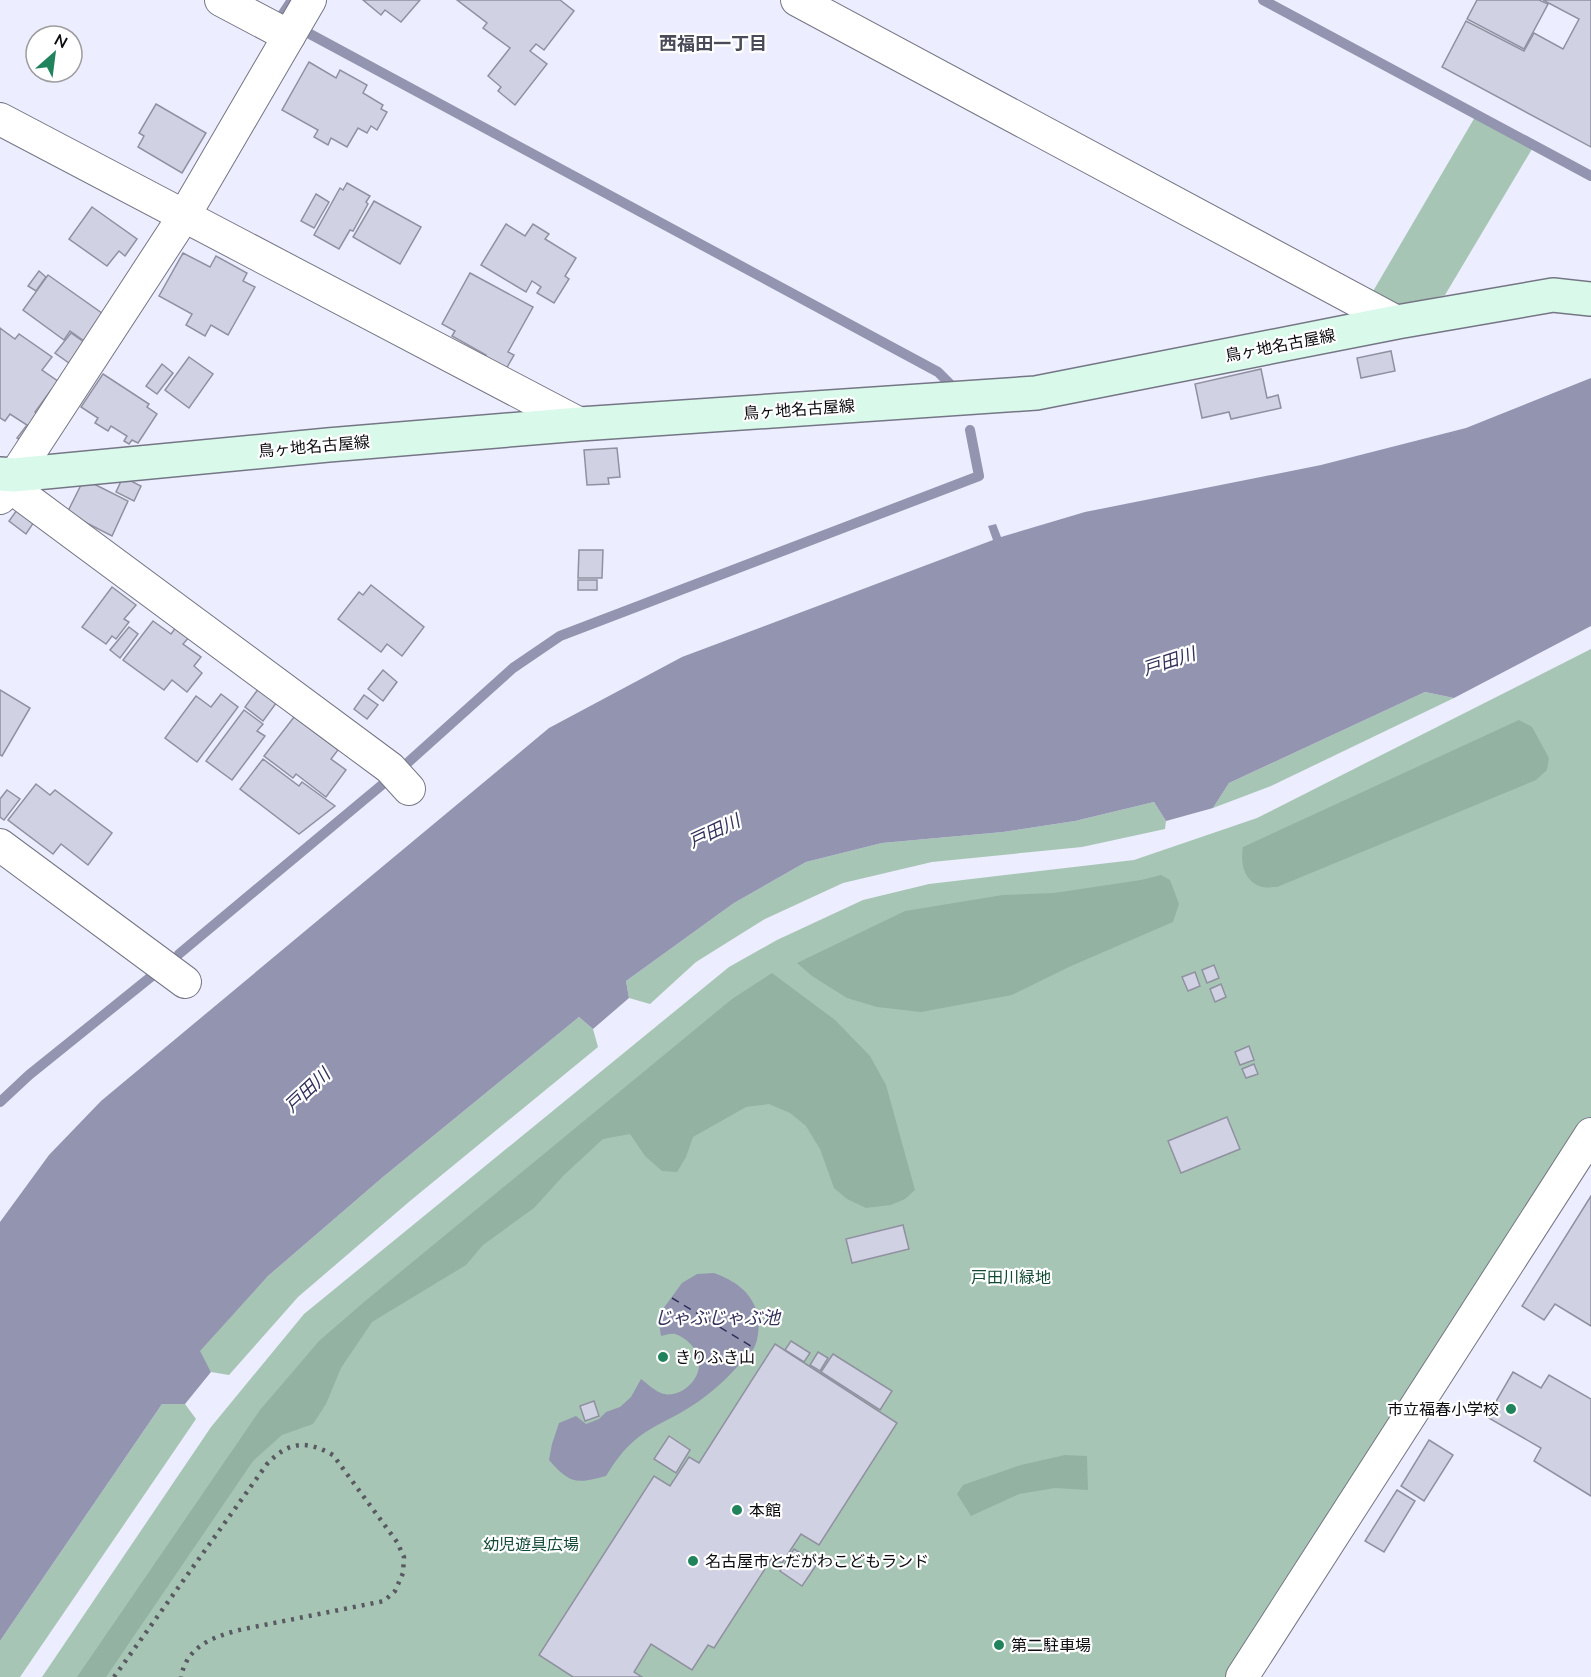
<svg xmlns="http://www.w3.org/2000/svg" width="1591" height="1677" font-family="Mulish,'Noto Sans JP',sans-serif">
<rect width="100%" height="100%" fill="#ecedfe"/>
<g fill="#a7c5b4">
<path d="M1475,117l57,32 -87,146 -46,13 -27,-15z"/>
<path d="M1591,649v471l-361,557h-1188l169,-250 93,-113 425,-347 48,-27 86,-40 66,-16 205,-24 123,-42z"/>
<path d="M1425,692l29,6 -183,88 -58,22 16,-25z"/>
<path d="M1154,802l12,19 -1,8 -83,18 -150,15 -89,21 -78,36 -69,43 -46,42 -21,-6 -3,-17 108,-78 72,-41 76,-19 121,-11 72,-11z"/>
<path d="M579,1017l14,12 5,18 -188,154 -112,96 -69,78 -18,-3 -12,-21 69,-75 115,-99z"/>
<path d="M162,1404h23l11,15 -176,258h-20v-36z"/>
</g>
<g fill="#93b2a2">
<path d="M1519,720l13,7 17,31 -2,12 -11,10 -259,107c-5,0 -11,1 -15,0 -18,-5 -22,-24 -19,-40z"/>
<path d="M1161,875l9,5 9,24 -6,18 -102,44 -59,29 -91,17 -44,-5 -30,-9 -35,-22 -15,-13 108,-52 98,-16 51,-2 87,-13z"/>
<path d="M772,973l63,47 35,36 16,29 29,105 -10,9 -14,6 -25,3 -19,-9 -13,-11 -14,-39 -14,-23 -16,-13 -21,-9 -23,3 -53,30 -7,20 -9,15 -15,-1 -17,-15 -15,-22 -27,5 -39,36 -30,33 -51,37 -17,20 -94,57 -31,46 -15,36 -13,20 -31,11 -29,26 -147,216h-29l183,-267 59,-69 45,-39 368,-303z"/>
<path d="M1065,1455l22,1 1,34 -33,-2 -36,6 -48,22 -14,-22 6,-9 58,-20z"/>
</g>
<g fill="#9294b0">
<path d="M1591,378v248l-137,72 -29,-6 -196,91 -16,25 -47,13 -12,-19 -79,19 -72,11 -121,11 -76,19 -72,41 -108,78 3,17 -36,31 -14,-12 -196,160 -115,99 -68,75 11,21 -26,32h-23l-162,237v-419l49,-67 52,-54 448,-373 133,-71 311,-117 -5,-14 8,-2 5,13 84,-25 236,-47 145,-37z"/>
<path d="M714,1273c21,8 35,17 43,38 3,10 2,27 -3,37 -2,3 -6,7 -9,10 -16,19 -34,36 -55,49 -18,12 -39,19 -55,33 -12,10 -21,23 -29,36 -30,8 -36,8 -57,-16l3,-16 7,-21 17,-7 10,8 13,-5 7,-7 14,-5 11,-10 10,-18c6,4 12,11 20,14 17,7 40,-12 38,-31 0,-12 -12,-24 -24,-28 -4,-1 -9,1 -14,2l-2,-13 4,-14 19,-26 15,-9z"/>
</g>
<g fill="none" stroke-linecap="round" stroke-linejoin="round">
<g stroke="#9294b0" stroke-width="10">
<path d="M1263,0l328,176"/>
<path d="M280,18l12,-18"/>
<path d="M310,34l628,338 12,12"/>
<path d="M404,766l109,-98 47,-32 419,-160 -9,-46"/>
<path d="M179,954l204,-170"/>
<path d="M0,1102l29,-27 123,-99"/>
</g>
<path stroke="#31305a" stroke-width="1.5" stroke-dasharray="8 6" stroke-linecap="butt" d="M672,1298l82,50"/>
</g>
<g fill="#d0d1e2" stroke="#9091a0" stroke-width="1.5">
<path d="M363,0h57l-19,22 -16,-12 -4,5z"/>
<path d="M457,0h103l14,11 -30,39 -8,-6 -6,7 17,13 -32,41 -17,-14 3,-4 -13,-11 22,-28 -27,-20 4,-5z"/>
<path d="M1477,0h62l9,4 -24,45 -57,-30z"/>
<path d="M1543,0h48v147l-149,-80 24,-46 58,30 10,-18 29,16 16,-30z"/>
<path d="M309,62l27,16 4,-8 27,15 -4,8 20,12 -2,4 6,3 -10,18 -6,-4 -4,7 -9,-5 -11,19 -16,-9 -3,7 -14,-8 4,-7 -36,-20z"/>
<path d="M156,104l50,29 -24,40 -44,-26 6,-11 -5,-3z"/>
<path d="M347,183l23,13 -4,6 2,2 -15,27 -3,-1 -11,19 -25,-14 26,-47 3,2z"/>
<path d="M316,194l13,8 -15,26 -13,-7z"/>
<path d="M374,201l47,26 -21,37 -47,-27z"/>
<path d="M92,207l45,32 -12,17 -6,-5 -12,15 -38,-27z"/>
<path d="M506,224l19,12 8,-12 16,10 -4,5 31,19 -11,18 4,3 -15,24 -17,-10 4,-6 -9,-6 -6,11 -45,-27z"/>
<path d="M183,253l27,14 6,-11 31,17 -4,8 12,6 -27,48 -17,-10 -6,11 -19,-11 6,-11 -33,-18z"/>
<path d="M39,271l7,6 -10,14 -8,-5z"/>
<path d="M470,273l63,34 -25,45 6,3 -8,14 -21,-12 1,-2 -34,-19 3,-5 -13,-7z"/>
<path d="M48,275l58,41 -19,27 -17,-12 -6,9 -41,-30z"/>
<path d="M0,328l15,11 4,-5 33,23 -10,13 20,14 -7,9 -4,-3 -16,22 11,8 -18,25 -11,-7 10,-13 -17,-11 -5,7 -5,-3z"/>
<path d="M71,333l20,14 -15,21 -21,-15z"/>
<path d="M1391,351l4,20 -34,7 -4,-20z"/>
<path d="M189,357l24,17 -24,34 -24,-18z"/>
<path d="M162,364l11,9 -16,21 -11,-8z"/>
<path d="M1261,369l6,29 11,-3 3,13 -50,11 -2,-7 -27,6 -7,-34z"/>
<path d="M103,374l46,30 -2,3 10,7 -19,29 -6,-3 -3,4 -5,-3 3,-5 -16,-10 -3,5 -13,-8 3,-5 -17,-11z"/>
<path d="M617,448l3,29 -12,1 1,6 -22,1 -3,-35z"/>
<path d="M123,477l18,9 -7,15 -18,-9z"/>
<path d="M84,479l44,22 -16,35 -45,-23z"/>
<path d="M17,510l17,12 -8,12 -17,-13z"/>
<path d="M579,550h24l-1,28h-24z"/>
<rect x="578" y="580" width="19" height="10"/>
<path d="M371,585l53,42 -22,29 -15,-12 -6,8 -43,-33 21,-27 4,3z"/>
<path d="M112,587l24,18 -12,14 5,3 -13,17 -4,-3 -6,8 -24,-17z"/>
<path d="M153,621l18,13 6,-8 13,10 -7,8 18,13 -7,9 8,7 -15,19 -15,-12 -8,10 -41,-30z"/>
<path d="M129,627l9,7 -18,24 -10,-8z"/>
<path d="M383,670l14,12 -14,19 -15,-12z"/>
<path d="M259,688l18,14 -14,19 -18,-14z"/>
<path d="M0,690l30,18 -28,48 -2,-1z"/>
<path d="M221,694l17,13 -41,55 -32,-24 31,-42 15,11z"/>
<path d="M364,695l14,10 -11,14 -13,-10z"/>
<path d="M244,710l19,14 -6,7 8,5 -33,44 -26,-19z"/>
<path d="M294,717l44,33 -7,9 15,11 -20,27 -30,-23 -3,4 -29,-22z"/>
<path d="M263,759l36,27 3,-4 33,24 -36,28 -59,-45z"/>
<path d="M36,784l14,11 5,-5 57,43 -24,32 -27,-21 -8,10 -45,-34z"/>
<path d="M7,790l13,9 -16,21 -4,-3v-18z"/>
<path d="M1214,965l5,13 -12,5 -5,-13z"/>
<path d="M1195,972l5,14 -12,5 -6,-14z"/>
<path d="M1221,984l5,13 -11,5 -5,-13z"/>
<path d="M1249,1046l5,14 -14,5 -5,-13z"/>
<path d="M1254,1064l4,10 -12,4 -4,-9z"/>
<path d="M1227,1117l13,32 -59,24 -13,-32z"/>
<path d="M1591,1196v130l-36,-22 -11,16 -22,-14z"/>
<path d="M903,1225l6,24 -57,14 -6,-24z"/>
<path d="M791,1341l19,12 -6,9 -19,-12z"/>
<path d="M775,1344l122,79 -78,122 -18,-11 -19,29 -10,-5 -58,90 -6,-3 -16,25 -41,-26 -17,28 8,5h-69l-34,-22 115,-179 16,10 19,-29 10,6z"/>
<path d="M818,1352l10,6 -8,13 -10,-6z"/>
<path d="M833,1354l59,37 -12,19 -59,-38z"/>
<path d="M1513,1372l28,16 8,-13 42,24v97l-57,-35 7,-13 -54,-31z"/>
<path d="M594,1401l5,15 -14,5 -5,-15z"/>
<path d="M669,1436l21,14 -14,23 -22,-14z"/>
<path d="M1429,1440l24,15 -29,46 -23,-15z"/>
<path d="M1397,1490l18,11 -31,51 -19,-11z"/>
<path d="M794,1549l23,15 -15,22 -22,-15z"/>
</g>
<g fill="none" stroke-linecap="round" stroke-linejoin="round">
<g stroke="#757685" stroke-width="34">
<g id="street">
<path d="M221,0l68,36"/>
<path d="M797,0l600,322"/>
<path d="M0,119l580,305"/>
<path d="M8,485l382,283 19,21"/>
<path d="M0,498l184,-282 126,-216"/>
<path d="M0,845l185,137"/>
<path d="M1242,1677l349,-543"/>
</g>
</g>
<g stroke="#757685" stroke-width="36">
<path id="secondary" d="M0,474l14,1 314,-30 252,-21 456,-31 361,-71 116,-20 40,-7 38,4"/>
</g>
<use href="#street" stroke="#fff" stroke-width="32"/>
<use href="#secondary" stroke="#d9faeb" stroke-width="33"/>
<path stroke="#595962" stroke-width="4.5" stroke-dasharray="3 6" stroke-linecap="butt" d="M114,1677l153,-213c22,-23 39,-24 66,-9l64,87 7,15 -1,16 -8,18 -11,10 -145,29c-26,7 -52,16 -58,47"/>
</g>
<g fill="#21835c" stroke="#fff" stroke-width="2">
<circle cx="663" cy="1357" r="6"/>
<circle cx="1511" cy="1409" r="6"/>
<circle cx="737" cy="1510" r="6"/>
<circle cx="693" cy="1561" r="6"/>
<circle cx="999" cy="1645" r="6"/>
</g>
<g text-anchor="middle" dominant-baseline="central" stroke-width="4.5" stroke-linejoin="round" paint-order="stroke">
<g font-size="16" fill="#0b0b10" stroke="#fff">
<text transform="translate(1280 345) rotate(-11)">鳥ヶ地名古屋線</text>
<text transform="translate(799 409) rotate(-4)">鳥ヶ地名古屋線</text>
<text transform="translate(314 446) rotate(-5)">鳥ヶ地名古屋線</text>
</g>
<g font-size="16" fill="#114a33" stroke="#fff">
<text x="1011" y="1277">戸田川緑地</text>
<text x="531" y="1544">幼児遊具広場</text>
</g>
<g font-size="16" fill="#0b0b10" stroke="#fff" text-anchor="start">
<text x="675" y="1357">きりふき山</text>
<text x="1499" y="1409" text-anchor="end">市立福春小学校</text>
<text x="749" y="1510">本館</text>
<text x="705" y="1561">名古屋市とだがわこどもランド</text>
<text x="1011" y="1645">第二駐車場</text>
</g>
<g font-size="18" font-weight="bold" fill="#4a4b59" stroke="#fff">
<text x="713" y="43">西福田一丁目</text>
</g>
<g font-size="18" font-style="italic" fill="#31305a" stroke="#fff">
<text transform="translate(1169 661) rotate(-18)">戸田川</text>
<text transform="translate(714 831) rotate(-25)">戸田川</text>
<text transform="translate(307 1090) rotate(-43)">戸田川</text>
<text x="717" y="1317">じゃぶじゃぶ池</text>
</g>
</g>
<g transform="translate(54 54) rotate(28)"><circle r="28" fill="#ffffff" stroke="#9d9d9f" stroke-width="1.5"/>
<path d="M0-4.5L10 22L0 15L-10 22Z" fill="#21835c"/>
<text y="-9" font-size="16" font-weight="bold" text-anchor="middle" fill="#0b0b10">N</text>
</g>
</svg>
